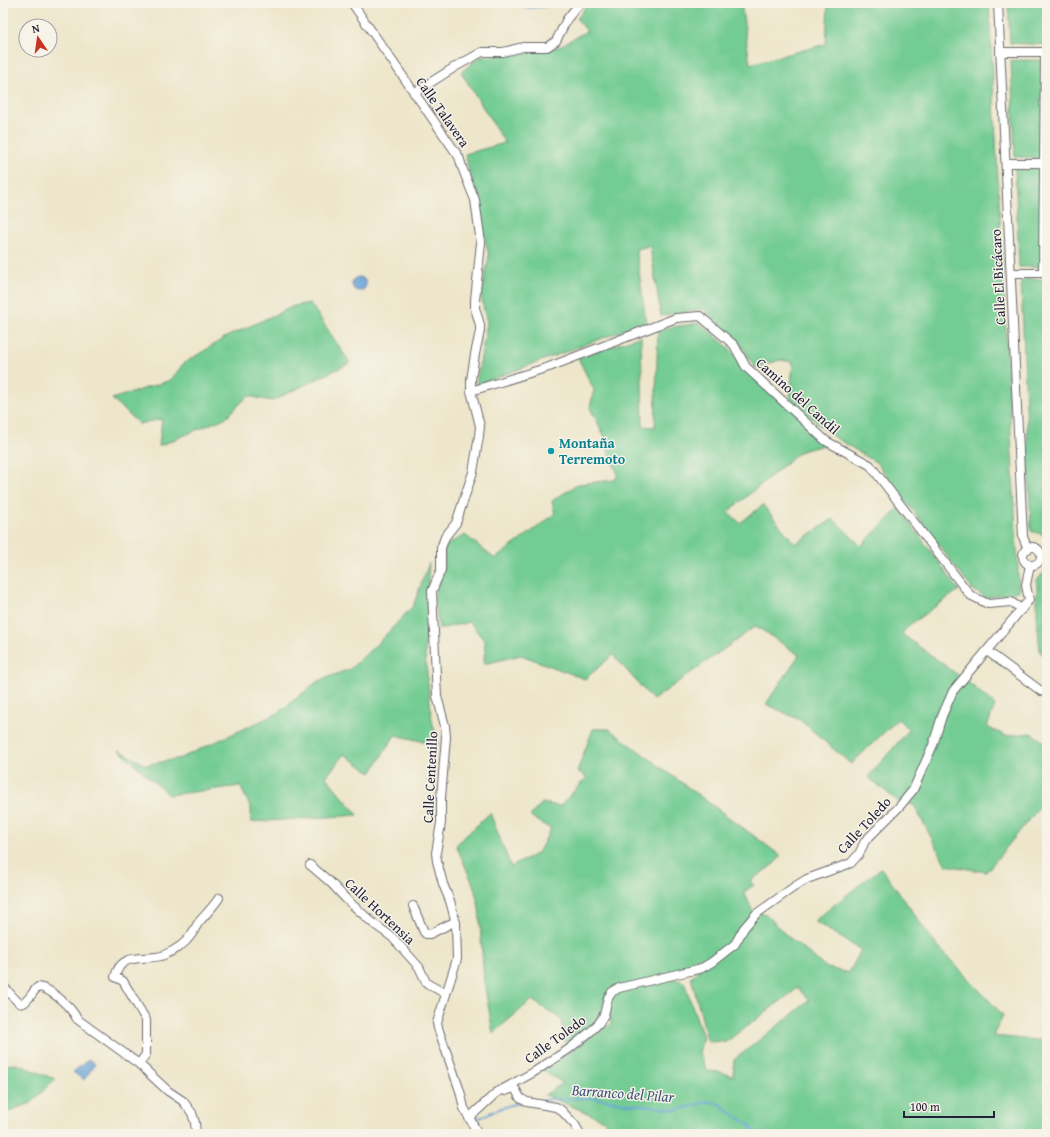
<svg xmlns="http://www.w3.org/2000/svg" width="1050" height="1137" font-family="'Gentium Book Plus',serif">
<rect width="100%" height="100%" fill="#f7f3e8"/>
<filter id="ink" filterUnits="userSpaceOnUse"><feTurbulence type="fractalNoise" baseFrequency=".025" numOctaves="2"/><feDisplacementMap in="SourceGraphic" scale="8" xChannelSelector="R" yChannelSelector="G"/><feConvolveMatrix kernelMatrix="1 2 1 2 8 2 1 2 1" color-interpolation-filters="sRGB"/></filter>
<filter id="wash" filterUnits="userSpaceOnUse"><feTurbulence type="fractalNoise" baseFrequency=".012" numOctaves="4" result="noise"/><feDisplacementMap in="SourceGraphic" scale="16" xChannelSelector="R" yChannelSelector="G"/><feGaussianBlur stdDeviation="0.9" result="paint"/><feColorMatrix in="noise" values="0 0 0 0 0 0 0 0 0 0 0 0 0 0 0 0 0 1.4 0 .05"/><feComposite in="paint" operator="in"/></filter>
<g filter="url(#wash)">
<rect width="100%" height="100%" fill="#ede6ca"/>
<g fill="#73cc93" stroke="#4a7767" fill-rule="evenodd">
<path d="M588,3h153l9,61 76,-20 2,-41h161l30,588 -33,7 -14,-9 -95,-126 -46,-28 -41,-36 3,-37 -13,-2 -25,8 -16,-26 -36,-33 -42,7 -11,-70 -14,3 10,73 -170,63 11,-62 -6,-27 8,-40 -24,-102 40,-11 -44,-71 19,-15 49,-4 29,-6 29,-16 -10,-12z"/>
<path d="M1008,3h39v42l-37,-2z"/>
<path d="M1011,60h36v98l-32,-1z"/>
<path d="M1015,168l32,1v98h-28z"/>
<path d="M1021,279h26v257l-16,-5z"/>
<path d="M310,303l40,60 -78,38 -24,-5 -21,21 -68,29 3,-27 -23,5 -27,-25 59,-19 12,-16 43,-27 68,-31z"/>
<path d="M700,323l29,25 99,96 -27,7 -73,61 12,11 23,-18 32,39 38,-25 28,27 38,-38 60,82 -50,35 -7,9 67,49 26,22 -8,22 19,9 25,-3 16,11v54l-61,74 -40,-7 -32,-60 -15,-3 -31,-25 41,-47 -11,-11 -47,45 -51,-44 -34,-16 33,-49 -43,-29 -103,74 -40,-45 -28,24 -64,-24 -37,9 1,-22 -15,-20 -31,7 -5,-33 9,-24 2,-26 20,-11 30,24 60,-45 -3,-13 26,-17 37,-4 3,-6 -8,-17 -5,-20 -15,-29 4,-18 -16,-32 63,-22 2,90 12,1 3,-98z"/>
<path d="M429,563l-4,92 7,65 6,25 -43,-10 -24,38 -27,-19 -18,23 32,38 -107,7v-14l-11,-22 -71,9 -50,-45 27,15 35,-7 97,-45 40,-32 32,-12 29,-27 34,-36z"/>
<path d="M1047,569v88l-7,-5 -3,-34v-38z"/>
<path d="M593,729h16l172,127 -7,8 -24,17 4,4 -10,7 9,20 11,2 1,-1 21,22 41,33 22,5 12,-23 -47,-29 67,-53 56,78 66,69 -10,21 54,5v93h-441v-13l-61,-26 18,-12 -21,-13 69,-46 -3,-26 -14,25 -29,22 -4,-26 -29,-19 -39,33 -9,-51 -5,-75 -6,-23 -17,-39 34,-32 21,54 27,-14 13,-24 -21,-13 12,-13 18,3 27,-29 -10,-6zM701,969l-10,8 17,65 19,-1 71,-53 11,13 -75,59 -1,16 -13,-4 -13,-1 -8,-18 4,-16 -19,-55 -10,-3 -54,11 -1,-2z"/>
<path d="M16,1064l39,15 -24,24 -22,8 -6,10v-56z"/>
</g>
<g fill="#68a2d8" stroke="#45628a">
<circle cx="359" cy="284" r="7"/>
<path d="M89,1059l6,5 -11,16 -11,-8z"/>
</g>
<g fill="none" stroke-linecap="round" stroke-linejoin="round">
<g stroke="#68a2d8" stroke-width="2">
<path d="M514,3l13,5 20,-2 5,-3"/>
<path d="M541,1101l10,-2 44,-1 33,6 23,2 24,4 19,-4 13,-5 13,3 15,12 12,7 9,10 2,1"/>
<path d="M478,1119c14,-7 29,-15 45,-16"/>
<path d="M316,1134l2,-1 15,1"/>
<path d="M373,1134l36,-4 32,3 25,-2"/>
</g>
</g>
</g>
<g filter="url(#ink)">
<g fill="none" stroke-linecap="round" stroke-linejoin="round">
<g stroke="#69676d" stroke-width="10">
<g id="minor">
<path d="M352,3l107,154 4,13 12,30 6,43 -6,57v8l5,17v6l-5,23 -4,26v11l9,35 -1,10 -6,36 -17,51 -11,14 -4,11v22l-9,21 5,105 8,30 1,11 -5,61v25l-5,30 1,8 6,23 7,17 6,22 1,36 -20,64 1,5 22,63 4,17 14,26"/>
<path d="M998,3l25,534 5,12"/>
<path d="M1000,52h47"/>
<path d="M414,93l41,-26 27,-15h21l20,-5h24l9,-6 11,-22 13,-16"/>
<path d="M1006,163h41"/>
<path d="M1011,273h32l2,-221"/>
<path d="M471,391l78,-24 127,-49 24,-2 34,29 12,22 80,74 44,24 100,130 18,9 23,-2 11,7"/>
<circle cx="1032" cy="556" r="9"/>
<path d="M987,651l54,40"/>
<path d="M310,865l20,17 17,18 27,24 18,13 27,30 7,15 2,2 18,10"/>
<path d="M413,906l11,26 2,2h4l22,-11h4"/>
<path d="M3,986c5,5 9,10 14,15 8,9 15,-10 21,-14 13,1 34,21 39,32l62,45 29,27 15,10 9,12 3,10 1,11"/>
<path d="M139,1064l7,-10v-34l-23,-39 -8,-4c6,-27 32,-15 49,-22 10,-4 21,-11 27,-20 3,-4 5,-9 8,-13 7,-8 14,-15 20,-24"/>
<path d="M505,1091l9,-3 2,2 4,8 7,4 29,5 5,3 14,15 5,9"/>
<path d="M469,1118l27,-25 38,-21 35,-23 21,-17 9,-9 5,-8 4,-17 4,-6 7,-4 83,-20 10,-6 23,-18 9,-16 12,-14 38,-27 13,-8 44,-16 8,-9 6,-13 34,-34 14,-17 20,-45 9,-29 11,-25 76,-91 -3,-15 4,-20"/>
</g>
</g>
<use href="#minor" stroke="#fff" stroke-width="8"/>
</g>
</g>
<circle fill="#0f9aa8" stroke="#f7f3e8" stroke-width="1.5" cx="551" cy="451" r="4"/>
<g text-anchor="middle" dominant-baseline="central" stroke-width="3" stroke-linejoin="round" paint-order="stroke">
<g font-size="14" fill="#22223b" stroke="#f7f3e8">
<text transform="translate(443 112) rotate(55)">Calle Talavera</text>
<text transform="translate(998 277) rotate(-93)">Calle El Bicácaro</text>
<text transform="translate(798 396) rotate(42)">Camino del Candil</text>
<text transform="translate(430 777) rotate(-87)">Calle Centenillo</text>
<text transform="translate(864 825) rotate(-47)">Calle Toledo</text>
<text transform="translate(380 911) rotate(43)">Calle Hortensia</text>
<text transform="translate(555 1039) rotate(-36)">Calle Toledo</text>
</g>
<g font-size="14" font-weight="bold" fill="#0d838f" stroke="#f7f3e8" text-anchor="start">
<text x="559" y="443">Montaña<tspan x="559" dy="16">Terremoto</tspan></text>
</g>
<g font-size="15" font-style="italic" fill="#3e557a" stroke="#f7f3e8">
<text transform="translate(623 1093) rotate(4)">Barranco del Pilar</text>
</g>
</g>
<rect width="1050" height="1137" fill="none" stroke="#f7f3e8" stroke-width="16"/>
<g transform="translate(38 38) rotate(347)"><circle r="19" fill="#f7f3e8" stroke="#a29fa3"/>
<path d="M0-3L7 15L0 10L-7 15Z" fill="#c8321e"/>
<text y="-6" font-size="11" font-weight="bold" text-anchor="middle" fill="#22223b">N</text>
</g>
<path d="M904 1111v6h90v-6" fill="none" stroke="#22223b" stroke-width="2"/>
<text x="910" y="1111" font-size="12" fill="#22223b" stroke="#f7f3e8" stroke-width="3" paint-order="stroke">100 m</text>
</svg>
